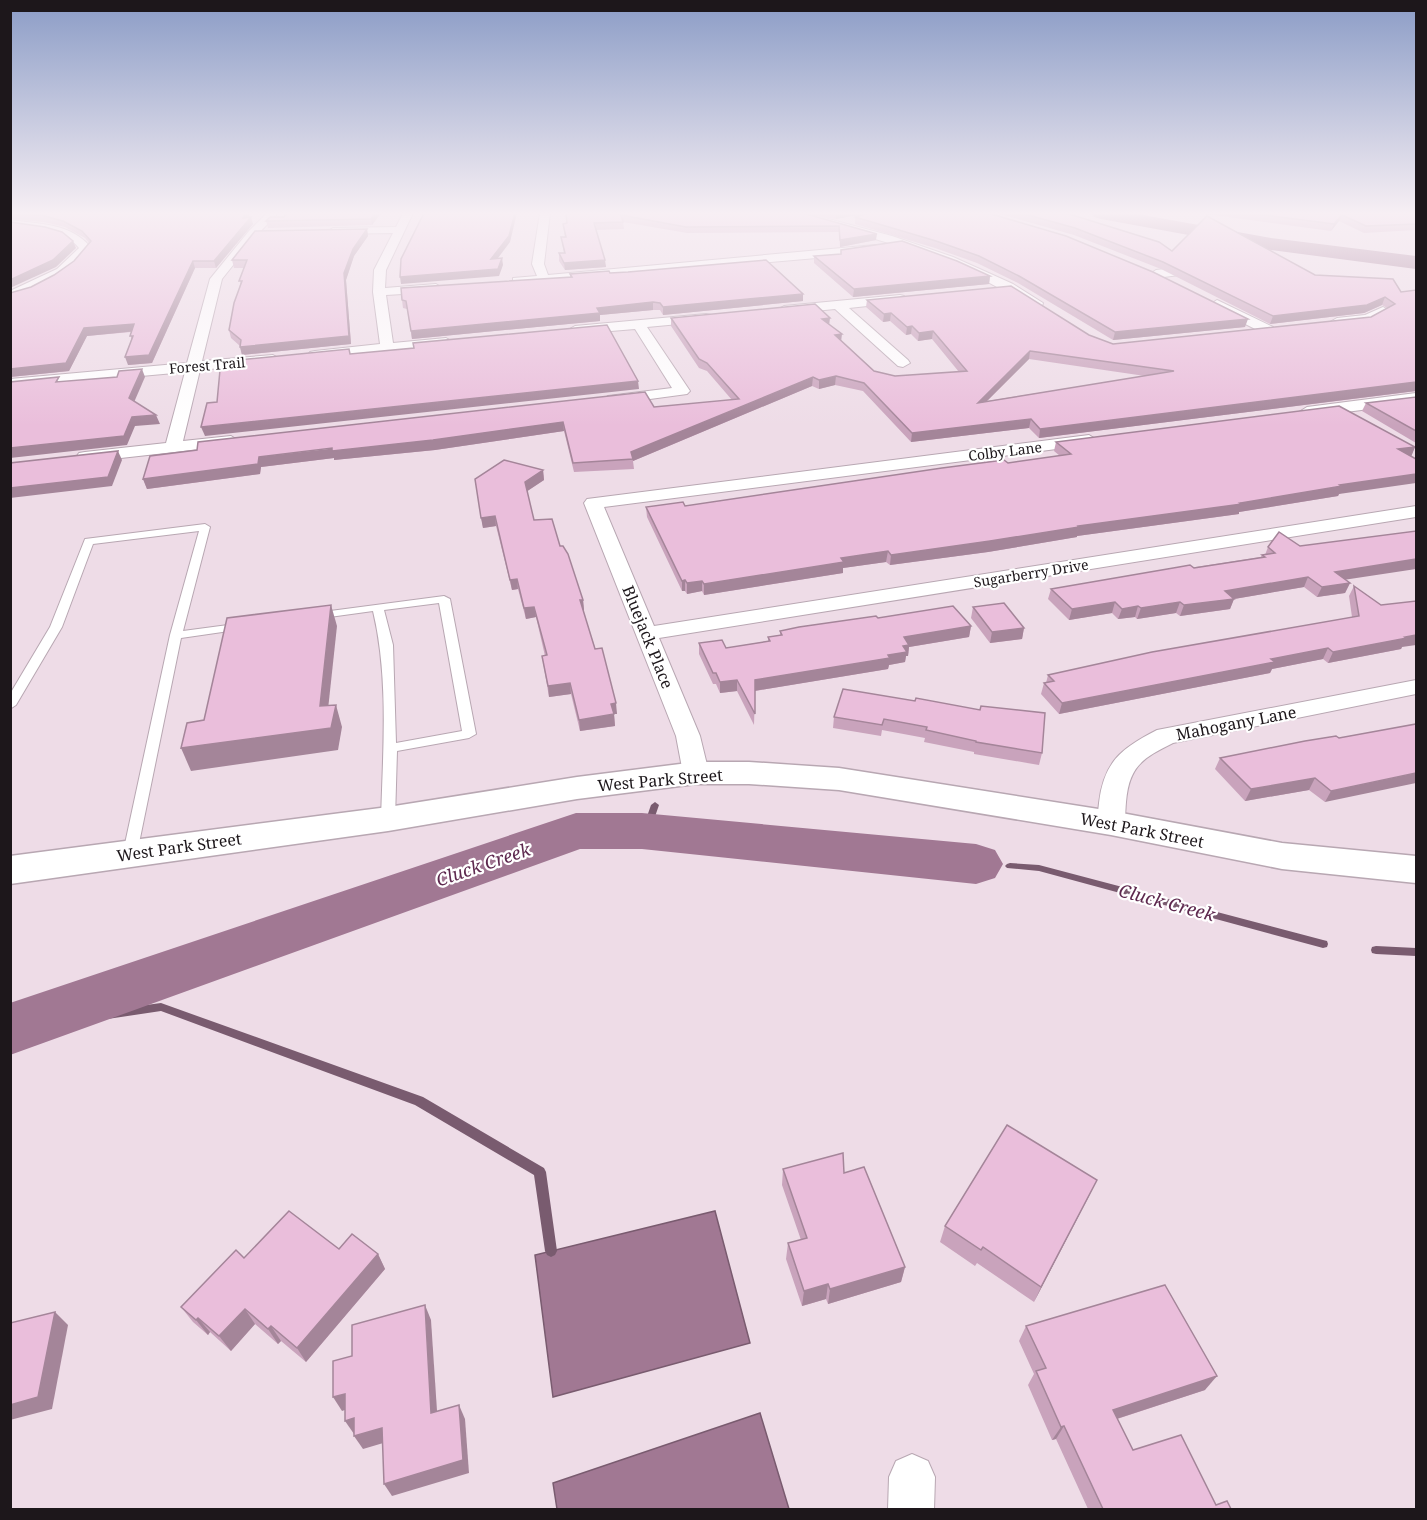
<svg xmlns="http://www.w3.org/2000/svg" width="1427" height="1520" font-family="'Noto Serif',serif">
<rect width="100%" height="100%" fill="#eedce7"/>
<g fill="#a17893" stroke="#795b6f" stroke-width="1.5">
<path d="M715,1211l35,132 -197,54 -18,-142z"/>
<path d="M760,1413l29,96h-232l-4,-26z"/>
</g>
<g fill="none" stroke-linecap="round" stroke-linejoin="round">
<g fill="#795b6f" fill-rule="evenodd">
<path d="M655,802l4,3 -9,26 -1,2h-6l-1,-2 9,-26z"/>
<path d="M1010,863l29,2 284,75 4,1 1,3 -1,3 -4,1 -284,-77 -32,-3 -2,-2 2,-2z"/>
<path d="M1376,946l40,2v8l-40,-2 -4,-1 -1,-3 1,-3z"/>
<path d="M161,1003l262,94 121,71 2,4 11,79 -2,4 -4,2 -4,-2 -2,-4 -11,-76 -119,-70 -254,-94 -147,22 -4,-2v-6l4,-2z"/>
</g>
<g fill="#a17893" fill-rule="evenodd">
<path d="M1091,213h41l139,25 145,18v13l-145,-19 -170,-31 -7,-2z"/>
<path d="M576,813h66l334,31 19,6 8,14 -8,14 -19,6 -334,-35h-62l-570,206v-52z"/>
</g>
<g stroke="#b8a7b2" stroke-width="2">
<g id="lane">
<path d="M205,524l5,3 -27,104 60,-8 6,3 -6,3 -62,9 -44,215 -2,4h-10l-2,-4 47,-218 29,-104 -106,13 -31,83 -46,78 -6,4v-15l40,-67 35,-88z"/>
<path d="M444,596l6,3 26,135 -7,4 -72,13 -2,68 -2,4h-10l-2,-4c2,-69 8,-141 -8,-208l-58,8 -6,-3 6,-3zM439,603l23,128 -66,12 -3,-98 -9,-35z"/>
</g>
</g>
<g stroke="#b8a7b2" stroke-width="2">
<g id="street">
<path d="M267,213h11l-21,22 -35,44 -20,82 71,-6 7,4 -7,4 -73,7 -17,71 48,-5 8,5 -2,4 -152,17 -6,-1 -3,-4 3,-4 6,-1 81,-9 19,-71 -175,16v-9l177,-16 23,-84 39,-48z"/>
<path d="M403,213h10l-27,57 -1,18 51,-4 6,4 -6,4 -50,3 7,48 53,-5 7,4 -7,4 -136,12 -2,-3 2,-3 5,-1 65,-7 -7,-52 1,-22 19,-37 -60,1 -5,-3 5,-3 63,-1z"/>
<path d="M540,213h10l-6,51 4,11 327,-30 6,3 -6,3 -47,6 -315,27v-6l24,-2 -5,-12z"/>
<path d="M789,213h17l86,23 61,21 60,27 30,19 -1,3h-10l-57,-31 -60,-24z"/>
<path d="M10,220c29,4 62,3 81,28 -19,26 -49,43 -81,52v-9l47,-22 22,-21c-15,-20 -46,-18 -69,-22z"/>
<path d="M1191,266l6,4 -2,3 -39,5 -6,-4 6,-4z"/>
<path d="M900,295l4,1 2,3 -2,3 -55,6 59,52 2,3 -7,4 -5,-1 -63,-57 -51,5 -7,-4 7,-4z"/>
<path d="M1217,300l56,27 2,3 -7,4 -5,-1 -51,-26 -1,-3z"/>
<path d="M1383,307l7,4c-10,10 -49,21 -60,11l7,-4 28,-3z"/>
<path d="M706,314l5,1 2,3 -2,3 -64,6 43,64 -3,3 -74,10 -8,-5 3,-3 64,-8 -37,-59 -60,5 -7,-4 7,-4z"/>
<path d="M1416,393v10l-109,14 -8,-5 8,-5z"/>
<path d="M1089,435l8,5 -2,4 -491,63 50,119 762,-120v11l-757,121 41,98 9,37 -4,6 -9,3 -9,-3 -4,-6 -7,-37 -92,-233 3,-4z"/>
<path d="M1416,680v14l-243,49c-30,15 -44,23 -47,59 -1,10 0,19 -5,28l-10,3 -10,-3c-5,-9 -3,-17 -2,-27 5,-42 23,-55 58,-73z"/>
<path d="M912,1454l16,7 7,16 -1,33h-46l1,-33 7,-16z"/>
</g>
</g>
<g stroke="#b8a7b2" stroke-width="3">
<path id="secondary" d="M696,762h53l90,6 272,43 171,32 134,13v27l-134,-14 -171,-34 -272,-45 -90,-6h-53l-119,15 -189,32 -378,53v-28l378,-49 189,-30z"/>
</g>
<use href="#lane" fill="#fff" fill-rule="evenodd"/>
<use href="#street" fill="#fff" fill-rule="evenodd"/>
<use href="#secondary" fill="#fff" fill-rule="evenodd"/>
</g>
<g fill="#c9a3bc" fill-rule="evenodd">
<path d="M10,213l238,4 5,7 -37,44h-21l-43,95 -24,2 3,-25v-8l-44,4 -18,35 -59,6v-84l21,-6 23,-12 20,-14 15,-18 -4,-5 -20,-11 -21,-5 -34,-3z"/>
<path d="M381,213l-9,12 -104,3 -2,-7 18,-4z"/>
<path d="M565,213h303l-32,6 -26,-4 66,25 -36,7 -1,-15 -152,1 -64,-11 1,7 -28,1 10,37 -41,3 -6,-9v-8h5l-3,-16h4l-2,-13 4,-1z"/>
<path d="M997,213h69l106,38 143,24 86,17 15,-2v101l-377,47 -10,-10 -118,14 -48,-51 -28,-6 -16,4 -7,-3 -179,75 1,8 -60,3 -10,-41 -129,19 -101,10v-2l-73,9 -1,7 -113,15 -4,-10 511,-72 78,-7 -25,-29 -8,-3 -28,-42v-8l158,6 12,16 33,31 21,5 64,-4 -27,-33 -14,2 -7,-7 -5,1 -16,-14 -7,1 -17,-15 1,-7 222,35 24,9 258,-27 16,-9 -5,-3 -18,8 -94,11 -109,-55 -87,-34zM1029,359l116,17 -158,25z"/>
<path d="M1198,213h218v17l-52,3 -25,-12 -8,10z"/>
<path d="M855,217l390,110 -132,13 -95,-57 -41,-20 -42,-15 -80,-24z"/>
<path d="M367,229l1,7 -14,20 -8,24 5,64 -109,11 -2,-9 -9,-8 -2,-8 15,-62h-10l-2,-8z"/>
<path d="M840,254l150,22 -1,8 -136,13 -39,-34v-7z"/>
<path d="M610,273l193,28 -140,14 -3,-5h-7l-53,5v6l-188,18 -5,-30 -4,-1 -1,-8 168,-23v-3z"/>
<path d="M1416,397v46l-54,-32 4,-8z"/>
<path d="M1056,442l359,5 -4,9 -72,38 -1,2 -99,16v2l-162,22v1l-89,15 -98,13 -4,-3 -43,6v5l-139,22 -2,-4 -15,3 -2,-3h-3l-35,-74 -1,-10 39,-1 375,-50 -6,-5z"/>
<path d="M543,470l1,10 -17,11 7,29 26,26 23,54 1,10 -1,1 34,103h-3l1,12 -35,5 -9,-37 -22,3 -7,-41h3l-9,-39 -10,2 -8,-30 -6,1 -16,-64 -13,2 -8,-49z"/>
<path d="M1268,547l78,33 4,3 -5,10 -28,4 -13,-10 -70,12 -4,10 -50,7 -4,-3 -39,6 -2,-2 -17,2 -6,-6 -43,7 -21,-21 3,-10 210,-32 1,-2h3z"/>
<path d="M1354,586l27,19 21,42 -1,2 -73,14 -5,-4 -51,10 -2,4 -211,41 -18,-20 3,-11h2l2,-8 304,-58 -3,-21z"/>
<path d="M973,607l51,21 -2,11 -32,4 -19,-25z"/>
<path d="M878,618l93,8 -2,11 -60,10 -1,9h-2l-1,6 -16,3 -1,4 -133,22 -1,34 -17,-34 -17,2 -4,-9h-3l-14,-30v-11l27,5 42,-7v-4l12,-2v-4z"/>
<path d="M843,689l199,64 -3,12 -65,-11v-2l-50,-10 1,-4 -43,-8 -1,6 -48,-8 1,-11z"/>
<path d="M1416,724l-91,78 -16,-12 -64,11 -30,-32 5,-11 119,-20z"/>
<path d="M783,1169l61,4 61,94 -4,15 -73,22 -2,-5 -24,7 -16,-47 2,-16 13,-3 -19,-55z"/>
<path d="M1089,1196l-55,106 -57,-39 -2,3 -35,-24 5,-16z"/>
<path d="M339,1249l39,5 7,15 -79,93 -25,-21 -3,3 -23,-20 -24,27 -21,-19 -2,3 -15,-13 -12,-15 63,-49z"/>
<path d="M1026,1326l179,64 -88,29 16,31 83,55 15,4h-143l-32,-70 -4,1 -24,-55 6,-11 -15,-33z"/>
</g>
<g fill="#a48599">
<path d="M245,213h5l-5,11 -2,-6z"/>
<path d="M376,213h5l-9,12 -1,-6z"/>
<path d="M515,213h2l-7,29 -18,24 -1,-7z"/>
<path d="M836,213h32l-32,6z"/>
<path d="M1342,215l-3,6 -8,10 3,-7z"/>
<path d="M251,217l2,7 -37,44 -2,-7z"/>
<path d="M367,229l1,7 -14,20 -8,24 5,64 -109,11 -2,-8 104,-74 9,-24z"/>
<path d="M877,234l-1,6 -36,7v-7z"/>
<path d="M73,241l3,7 -20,19 -46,21v-8z"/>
<path d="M502,258l1,7 -4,11 -98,8 -1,-7z"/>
<path d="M605,260l1,7 -41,3 -1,-7z"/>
<path d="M193,261l2,7 -43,95 -24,2 -3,-8z"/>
<path d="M990,276l-1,8 -136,13 1,-8z"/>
<path d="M803,294v7l-140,14v-8z"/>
<path d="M1385,297l-3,8 -18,8 -94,11 3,-8z"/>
<path d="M653,302v8l-53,5v6l-188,18 -1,-8 186,-23z"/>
<path d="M891,313l-1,8 -7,1 1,-8z"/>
<path d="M830,318l-1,8 -7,-7z"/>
<path d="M1248,319l-3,8 -132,13 2,-8z"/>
<path d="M134,324l3,7 -50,5 -18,35 -59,6v-8l74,-41z"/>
<path d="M912,326l-1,8 -5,1 1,-8z"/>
<path d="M933,331l-1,8 -14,2 1,-8z"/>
<path d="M842,334l-1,8 -6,-7z"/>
<path d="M1030,351l-1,8 -52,52 1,-8z"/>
<path d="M142,369l3,8 -13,30 -3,-9z"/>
<path d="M836,376l-1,9 -16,4v-9z"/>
<path d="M813,377l-1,9 -179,75 -2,-9z"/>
<path d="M638,381l1,8 -434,47 -4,-9z"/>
<path d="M1416,382v9l-377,47 1,-9z"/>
<path d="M156,415l4,9 -25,2 -8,19 -117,13v-10l122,-31z"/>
<path d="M1031,419l-2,9 -118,14 1,-9z"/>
<path d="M563,422l1,9 -129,19 -101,10v-2l-73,9 -1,7 -113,15 -4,-10 116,-22z"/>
<path d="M1415,447l-4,10 -13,-8z"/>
<path d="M118,451l4,9 -10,26 -102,12v-10z"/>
<path d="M543,470l1,10 -18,12 -1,-10z"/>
<path d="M1416,474v9l-77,11 -1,2 -99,16v2l-162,22v1l-89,15 -98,13 1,-10 187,-29 162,-23 100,-18z"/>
<path d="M495,516l1,10 -13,2 -2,-10z"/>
<path d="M888,551l-2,11 -43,6v5l-139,22v-11l137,-26z"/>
<path d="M1416,559v10l-86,13 5,-10z"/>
<path d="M1308,577l-4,10 -70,12 -4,10 -50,7 4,-11 41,-14z"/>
<path d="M517,579l1,10 -6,1 -2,-10z"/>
<path d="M685,580v11h-3v-10z"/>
<path d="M702,581v10l-15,3v-11z"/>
<path d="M1350,583l-5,10 -28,4 5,-10z"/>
<path d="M580,600h3l1,10 -3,1z"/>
<path d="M1115,602l-3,11 -43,7 3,-11z"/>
<path d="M1180,602l-4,11 -39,6 4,-11z"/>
<path d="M331,605l6,21 -11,102 -6,-22z"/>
<path d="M1138,606l-3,11 -17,2 4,-10z"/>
<path d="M534,607l2,10 -10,2 -2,-11z"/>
<path d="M971,626l-2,11 -60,10 -1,9h-2l-1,6 -16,3 -1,4 -134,22 1,-11 133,-25 16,-18z"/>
<path d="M1024,628l-2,11 -32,4 2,-11z"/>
<path d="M1416,635v10l-14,2 -1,2 -73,14 5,-11z"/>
<path d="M1328,648l-5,11 -51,10 -2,4 -211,41 3,-11 209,-44z"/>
<path d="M737,680v11l-17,2v-11z"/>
<path d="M570,683l1,11 -22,3 -1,-11z"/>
<path d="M616,703l1,11h-3l1,12 -35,5 -1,-11 32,-16z"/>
<path d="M336,705l6,22 -4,23 -147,21 -10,-23z"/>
<path d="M1416,773v10l-91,19 6,-11z"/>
<path d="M1315,778l-6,12 -64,11 6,-12z"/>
<path d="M1097,1180l-8,16 -55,106 7,-15z"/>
<path d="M378,1254l7,15 -79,93 -9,-14z"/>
<path d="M905,1267l-4,15 -73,22 2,-15z"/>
<path d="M828,1284l-2,15 -24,7 2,-15z"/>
<path d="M425,1305l6,15 7,106 -7,-13z"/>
<path d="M245,1309l10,15 -24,27 -12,-15z"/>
<path d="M55,1312l13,13 -16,84 -42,11v-15z"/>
<path d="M198,1318l12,14 -2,3 -12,-15z"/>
<path d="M271,1326l10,15 -3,3 -10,-15z"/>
<path d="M1217,1376l-12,14 -101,33 9,-13z"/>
<path d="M345,1394l8,13 -11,4 -9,-14z"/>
<path d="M459,1405l6,14 4,54 -77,23 -8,-12z"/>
<path d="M354,1418v16l-9,-13z"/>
<path d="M1064,1426l-8,13 -4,1 9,-13z"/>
<path d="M382,1428l8,13 -27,8 -9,-13z"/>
</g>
<g fill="#eabedb" stroke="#a48599" stroke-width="1.5" fill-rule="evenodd">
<path d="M15,213h230l-2,5 8,-1 -37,44h-21l-44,94 -24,2 8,-21h-3l4,-12 -50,4 -18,35 -56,6v-76l21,-6 23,-12 20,-14 17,-20 -9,-10 -19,-10 -22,-6z"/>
<path d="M287,213h89l-5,6 -105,2 4,-4h14z"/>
<path d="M424,213h91l-6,23 -18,23 11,-1 -4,11 -98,8 1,-18z"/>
<path d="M566,213h237l74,21 -37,6 -1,-14 -153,1 -65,-12 2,7 -29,1 11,37 -41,3 -5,-10h6l-4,-16h5l-3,-13 4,-1z"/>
<path d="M868,213h120l78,23 87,36 95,47 -133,13 -96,-56 -40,-20 -43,-15 -81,-24z"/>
<path d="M1021,213h45l93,29 13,9 35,-35 108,59 78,4 8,13 15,-2v92l-376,47 -9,-10 -119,14 -48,-50 -28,-7 -17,4 -6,-3 -182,75 2,7 -60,4 -10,-41 -130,18 -101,11v-3l-73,9 -1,7 -115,15 7,-23 47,-6 1,-8 447,-50 9,15 85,-8 -32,-36 -8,-4 -28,-41 144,-14 15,14 -8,1 20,15 -7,1 39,36 21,5 72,-5 -34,-40 -14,2 -7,-7 -5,1 -16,-14 -7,1 -17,-14 144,-14 78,49 24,9 258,-27 24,-13 -10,-7 -18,8 -94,11 -110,-54 -88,-34zM1030,351l144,20 -196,32z"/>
<path d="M1248,213h89l3,1 1,-1h75v11l-50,2 -24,-11 -8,9z"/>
<path d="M10,222l35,5 17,5 11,9 -20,19 -43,20z"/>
<path d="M367,229l-14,20 -9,24 5,63 -109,11 1,-7 -12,-10 5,-27 8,-22h-3l8,-21h-15l23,-29z"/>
<path d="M902,241l55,20 33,15 -136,13 -40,-33 27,-2v-4z"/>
<path d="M766,260l37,34 -140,13 -3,-4 -7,-1 -56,6 3,5 -189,18 -5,-30 -4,-1 -1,-12 171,-11 -2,-3 39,-3 1,2 18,-1z"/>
<path d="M607,325l31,56 -437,46 6,-24 10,-1 3,-32 17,-4 1,-6 111,-11 1,5 64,-6 -1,-5z"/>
<path d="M142,369l-13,29 27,17 -24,2 -8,19 -114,12v-66l49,-5 -3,5 61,-5 2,-6z"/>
<path d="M1416,397v34l-50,-28z"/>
<path d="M1339,406l76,41 -17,2 18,10v15l-76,11 2,1 -102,17 2,1 -164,22 1,1 -89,14 -99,14 -3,-4 -47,7 3,4 -140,22 -2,-3 -15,2 -2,-3 -3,1 -36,-74 37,-5 2,4 257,-38 62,-8 4,3 63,-9 -15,-12z"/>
<path d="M118,451l-10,26 -98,11v-25z"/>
<path d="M504,460l39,10 -18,12 9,38 18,-1 8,27h3l5,8 15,46h-3l15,49 7,-1 14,55 -5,1 3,10 -35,6 -9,-37 -22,3 -6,-30 5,-1 -13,-48 -10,1 -7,-29 -7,1 -15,-64 -14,2 -6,-39z"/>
<path d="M1416,531v28l-81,13 15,11 -28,4 -14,-10 -83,14 9,8 -50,6 -4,-3 -39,6 -3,-2 -16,3 -7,-7 -43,7 -21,-20 128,-22 11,-2 4,3 71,-11 -3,-2 13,-2 -7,-6 11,-15 21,14z"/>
<path d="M1354,586l27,19 35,-4v34l-11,2 2,1 -74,14 -5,-4 -57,11 4,3 -213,41 -18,-20 10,-2 -6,-6 104,-23 207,-36z"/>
<path d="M1004,603l20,25 -32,4 -19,-25z"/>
<path d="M331,605l-11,101 16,-1 -5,23 -150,20 6,-25 17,-3 23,-102z"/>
<path d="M953,606l18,20 -67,11 5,8 -6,1 4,6 -19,3 2,3 -135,22v34l-18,-34 -17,2 -4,-9h-3l-14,-30 23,-3 4,8 44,-7 -2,-4 14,-2 -2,-4 19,-4 77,-11 2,2z"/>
<path d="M843,689l72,12 1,-3 64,12 1,-4 64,7 -3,40 -66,-11v-1l-50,-11 1,-3 -43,-8 -2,6 -48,-8z"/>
<path d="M1416,724v49l-85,18 -16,-13 -64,11 -31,-31 85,-17 31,-5 3,2z"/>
<path d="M1007,1125l90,55 -56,107 -58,-40 -2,3 -36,-24z"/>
<path d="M843,1153l1,20 20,-6 41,100 -75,22 -2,-5 -24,7 -16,-48 19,-5 -24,-69z"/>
<path d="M289,1211l50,38 13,-15 26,20 -81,94 -26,-22 -3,3 -23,-20 -26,27 -21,-18 -2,2 -15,-13 55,-57 8,8z"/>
<path d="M1165,1285l52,91 -104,34 20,40 48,-15 35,70 11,-4 4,8h-128l-39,-83 -3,1 -25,-56 10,-3 -20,-42z"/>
<path d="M425,1305l6,108 28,-8 4,55 -79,24 -2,-56 -28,8v-18l-9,3v-27l-12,3v-36l19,-5v-31z"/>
<path d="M55,1312l-17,85 -28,8v-82z"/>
</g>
<linearGradient id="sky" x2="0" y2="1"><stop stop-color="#8b9cc6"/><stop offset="0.5" stop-color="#f7eff4"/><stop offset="1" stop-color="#f7eff4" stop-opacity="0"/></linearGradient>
<rect width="1427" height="426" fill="url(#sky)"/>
<g text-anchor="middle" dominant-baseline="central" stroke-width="4.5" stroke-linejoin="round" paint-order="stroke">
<g font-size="14" fill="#1d171b" stroke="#fff">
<text transform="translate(207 365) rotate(-5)">Forest Trail</text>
<text transform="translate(1005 451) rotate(-7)">Colby Lane</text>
<text transform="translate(1031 573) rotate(-9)">Sugarberry Drive</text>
</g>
<g font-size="16" fill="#1d171b" stroke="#fff">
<text transform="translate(648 637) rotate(68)">Bluejack Place</text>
<text transform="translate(1236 723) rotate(-11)">Mahogany Lane</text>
<text transform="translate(660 780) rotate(-5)">West Park Street</text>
<text transform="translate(1142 830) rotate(11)">West Park Street</text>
<text transform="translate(179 847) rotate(-8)">West Park Street</text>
</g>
<g font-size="18" font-style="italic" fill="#5e294f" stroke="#fff">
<text transform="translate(483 864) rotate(-19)">Cluck Creek</text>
<text transform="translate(1167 902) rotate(15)">Cluck Creek</text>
</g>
</g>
<rect width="1427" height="1520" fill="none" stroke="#1d171b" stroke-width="24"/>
</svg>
